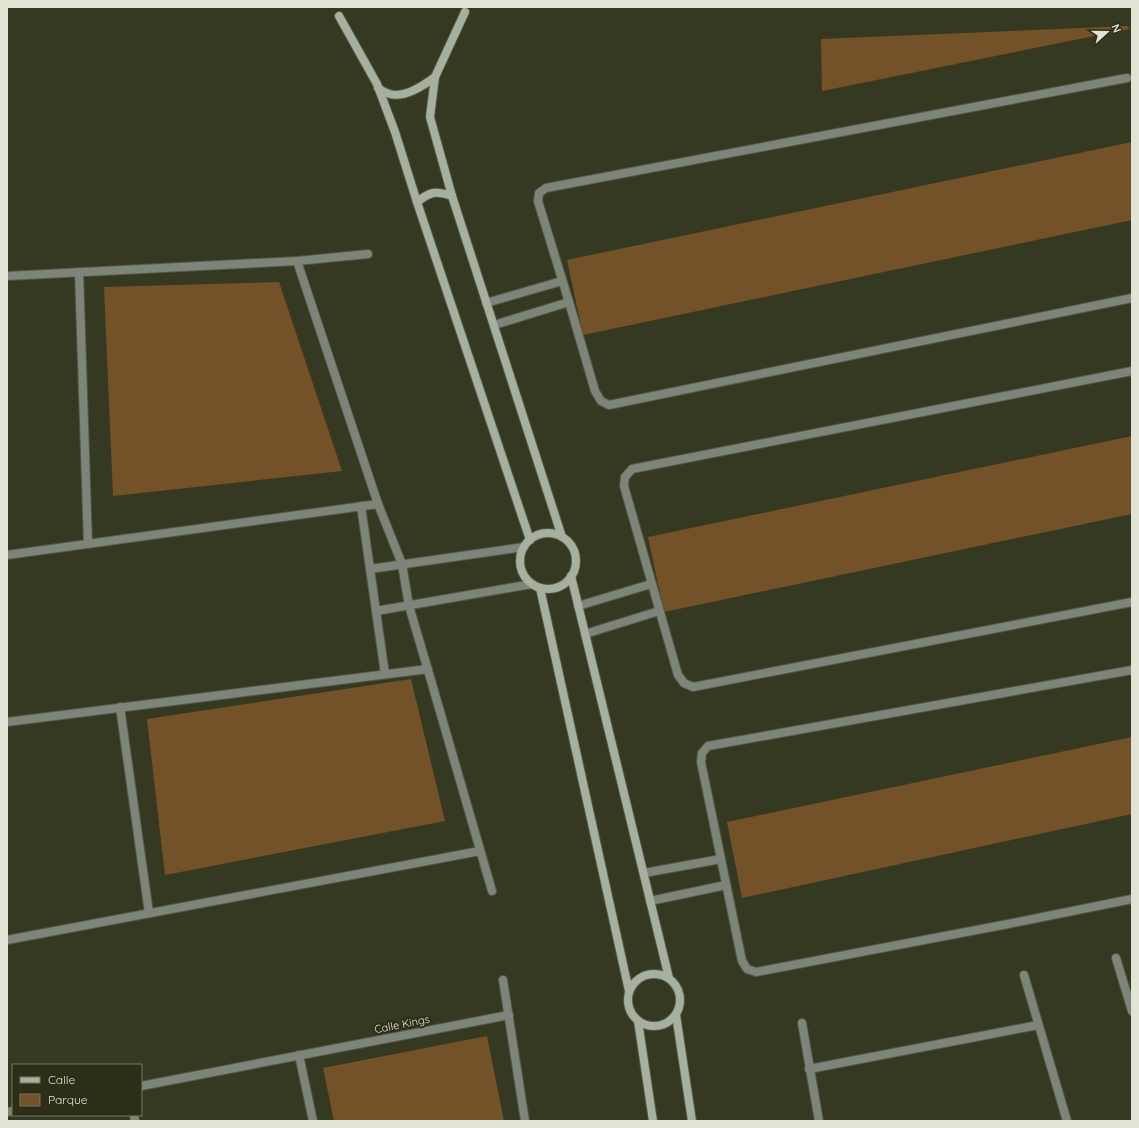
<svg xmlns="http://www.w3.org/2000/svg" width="1139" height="1128" font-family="Quicksand,sans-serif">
<rect width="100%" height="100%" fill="#363921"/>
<g fill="#745229">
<path d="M1128,26l1,3 -307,62 -1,-52z"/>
<path d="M1132,142v78l-549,115 -16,-75z"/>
<path d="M279,282l63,189 -229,25 -9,-209z"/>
<path d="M1132,436v78l-468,98 -16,-75z"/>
<path d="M411,679l34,142 -280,54 -18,-156z"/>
<path d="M1132,737v77l-390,84 -15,-76z"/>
<path d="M487,1036l17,85h-170l-11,-53z"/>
</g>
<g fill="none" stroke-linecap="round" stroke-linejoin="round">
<g stroke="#555841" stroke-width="10">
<g id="street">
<path d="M1127,78l-581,110 -7,5 -1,8 31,101 26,89 6,10 8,4 523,-107"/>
<path d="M297,261l81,243 24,60 7,42 21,71 62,214"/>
<path d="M79,272l9,272"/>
<path d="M7,276l290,-15 71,-7"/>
<path d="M486,303l76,-22"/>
<path d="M494,325l75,-23"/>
<path d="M1132,371l-500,98 -7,8 -1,9 54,189 6,8 9,4 439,-85"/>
<path d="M361,506l24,168"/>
<path d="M7,555l371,-51"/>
<path d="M370,569l154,-22"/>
<path d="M578,606l73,-22"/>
<path d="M376,611l156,-27"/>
<path d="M585,634l74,-23"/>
<path d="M1132,670l-424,76 -6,7 -1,9 41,199 5,8 9,3 252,-48 124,-25"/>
<path d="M120,707l29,206"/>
<path d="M7,722l421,-53"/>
<path d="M644,873l77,-14"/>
<path d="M650,901l76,-16"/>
<path d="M7,940l473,-89"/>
<path d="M1116,958l16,53"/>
<path d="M1024,975l43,146"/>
<path d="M503,980l22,141"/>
<path d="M802,1023l17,98"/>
<path d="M299,1055l14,66"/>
<path d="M809,1069l229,-44"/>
<path d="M141,1086l368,-71"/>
<path d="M7,1112l6,-1"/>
<path d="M134,1115l1,6"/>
</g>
</g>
<g stroke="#555841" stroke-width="10">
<g id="secondary">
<path d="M465,12l-30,65 -5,40 22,79 110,341"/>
<path d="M339,16l38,68 18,48 22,70 113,338"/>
<path d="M378,88c3,2 6,4 9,5 15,7 36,-7 48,-16"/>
<path d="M417,202c13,-10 18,-12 35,-6"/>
<circle cx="548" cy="561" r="28"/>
<path d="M571,576l98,402"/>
<path d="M540,588l89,403"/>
<circle cx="654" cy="1000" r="26"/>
<path d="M676,1015l16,106"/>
<path d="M638,1021l15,100"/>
</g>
</g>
<use href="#street" stroke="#7d847a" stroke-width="8"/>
<use href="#secondary" stroke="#a5b0a0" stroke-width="8"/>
</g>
<g text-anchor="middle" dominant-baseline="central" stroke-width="4" stroke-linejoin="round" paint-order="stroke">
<g font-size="11" fill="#e1e3d5" stroke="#2c2e17">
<text transform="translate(402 1024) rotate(-11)">Calle Kings</text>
</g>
</g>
<rect width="1139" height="1128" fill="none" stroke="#e1e3d5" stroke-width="16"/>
<rect x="12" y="1064" width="130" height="52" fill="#2c2e17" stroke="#747663"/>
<rect x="20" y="1077" width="20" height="6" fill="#a5b0a0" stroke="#747663"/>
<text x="48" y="1084" font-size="12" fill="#e1e3d5">Calle</text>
<rect x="20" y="1094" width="20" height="12" fill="#745229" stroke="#747663"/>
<text x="48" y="1104" font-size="12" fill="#e1e3d5">Parque</text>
<g transform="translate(1107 32) rotate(69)" stroke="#2c2e17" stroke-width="3" paint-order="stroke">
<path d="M0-3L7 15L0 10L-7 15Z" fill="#e1e3d5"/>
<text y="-6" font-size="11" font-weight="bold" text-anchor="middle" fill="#e1e3d5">N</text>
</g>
</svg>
